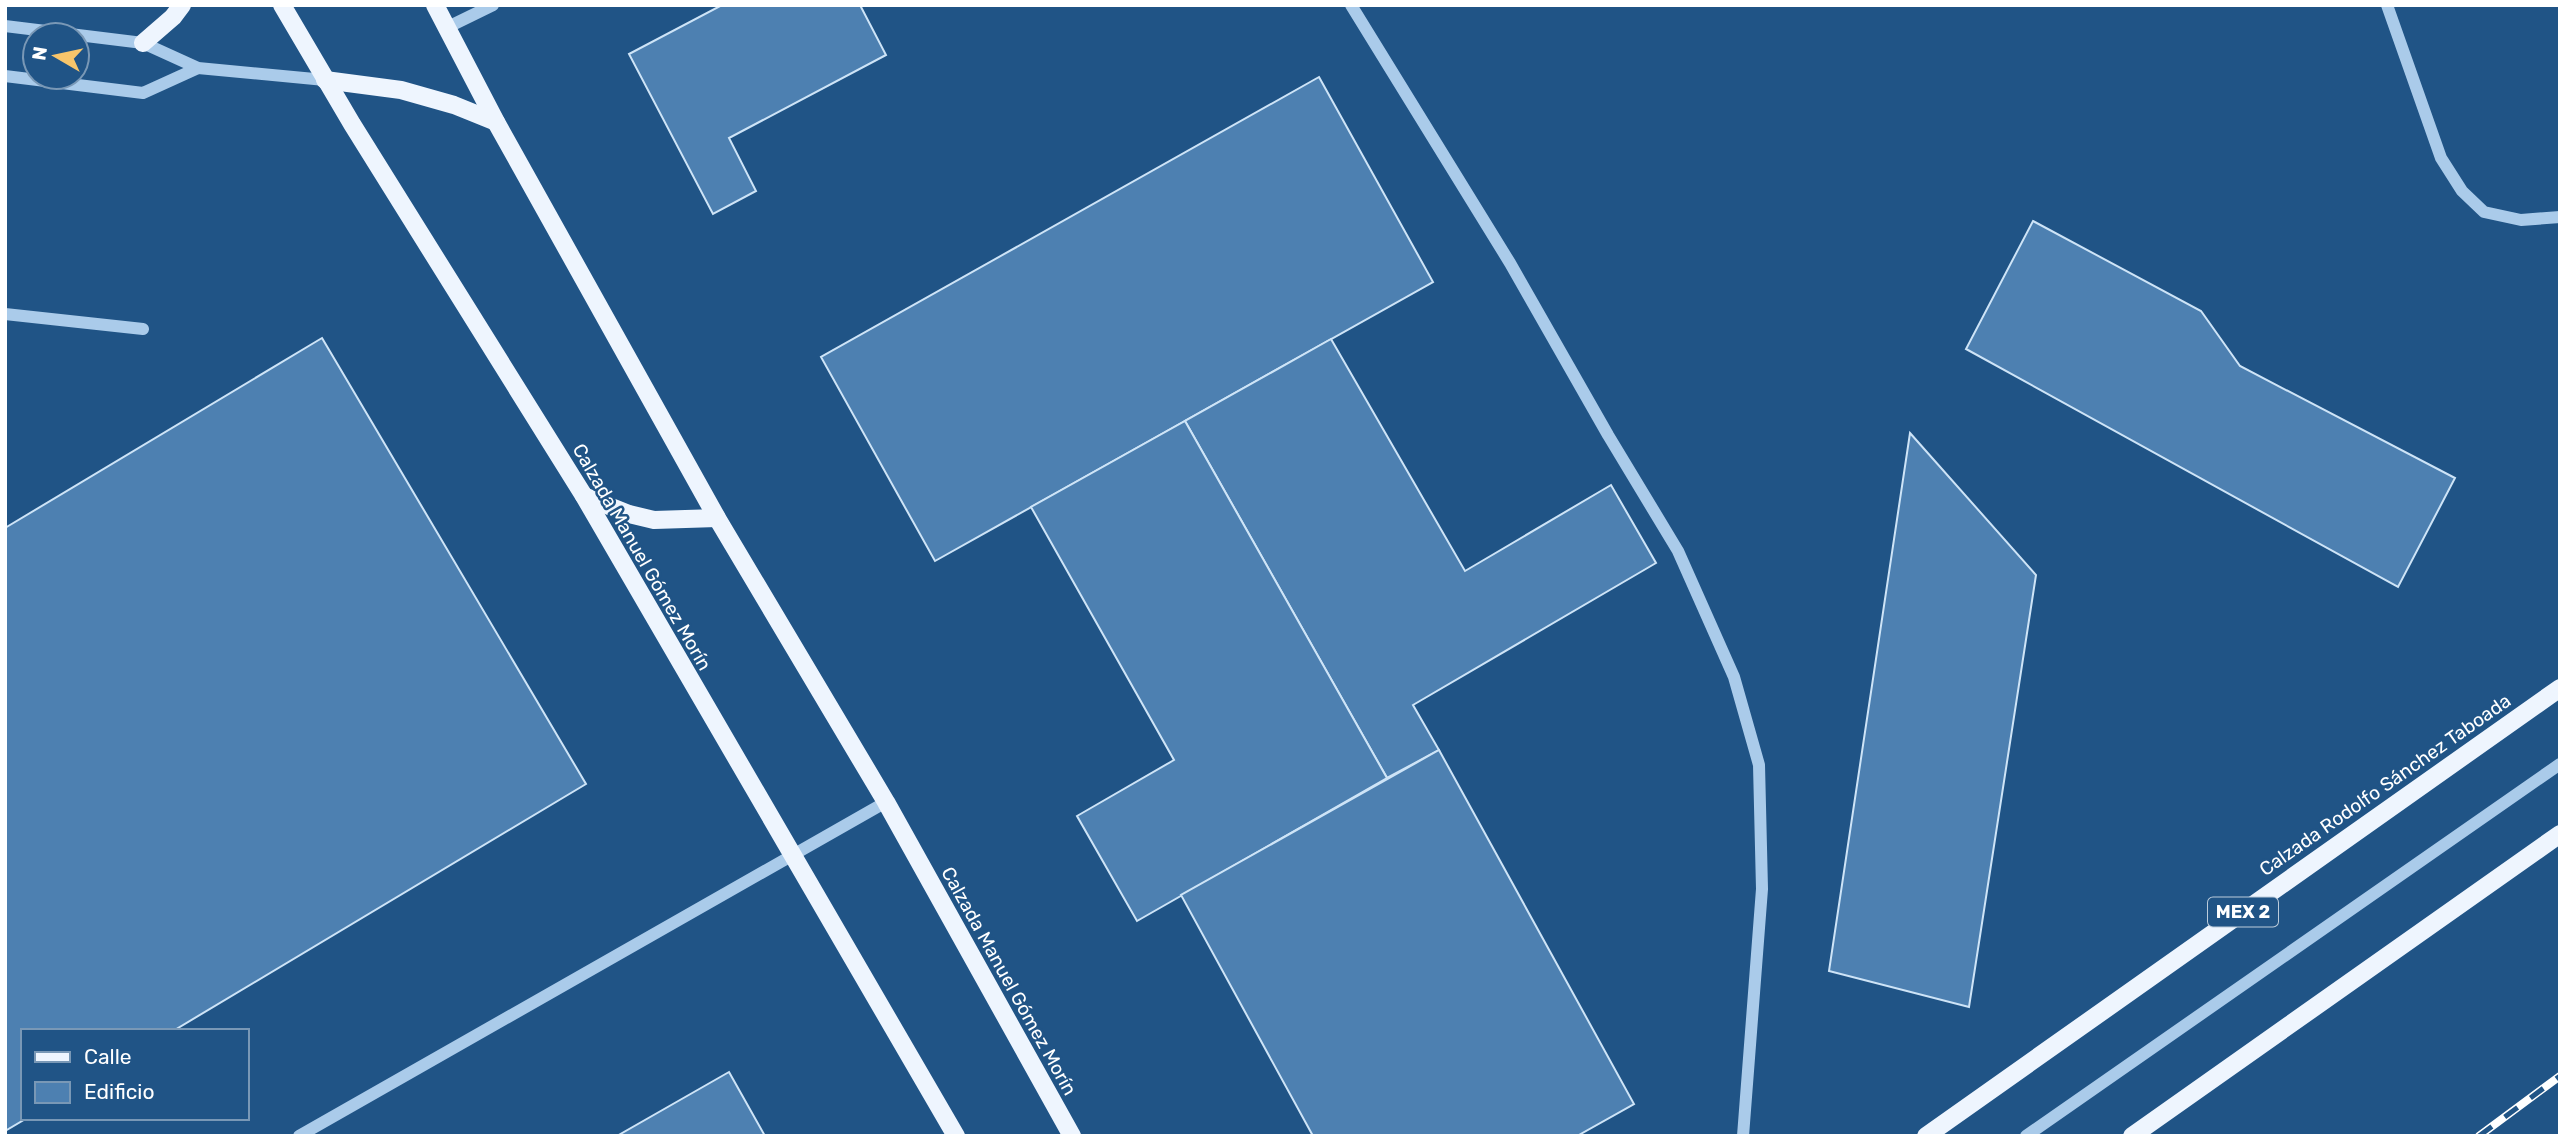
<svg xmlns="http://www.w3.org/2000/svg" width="2565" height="1141" font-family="Rubik,sans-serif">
<rect width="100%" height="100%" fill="#205486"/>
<g fill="#4d80b1" stroke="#cee4f7" stroke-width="2">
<path d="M722,5h138l26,50 -157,83 27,53 -43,23 -84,-160z"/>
<path d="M1319,77l114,205 -498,279 -114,-204z"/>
<path d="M2033,221l168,90 39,55 215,112 -57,109 -432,-238z"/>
<path d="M322,338l264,446 -413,247h-150v87h4l-22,13v-603z"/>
<path d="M1331,339l134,232 146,-86 45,78 -243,142 26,45 -52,28 -202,-357z"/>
<path d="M1185,421l202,357 -250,143 -60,-105 97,-56 -143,-253z"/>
<path d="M1910,433l126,142 -67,432 -140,-36z"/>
<path d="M1439,750l195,354 -57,32h-264l-132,-241z"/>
<path d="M729,1072l36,64h-148z"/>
</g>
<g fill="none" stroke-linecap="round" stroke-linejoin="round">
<g stroke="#aacbea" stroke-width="12">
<path d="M1351,5l159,258 98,172 70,116 56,126 25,88 3,124 -19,247"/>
<path d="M2387,5l54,153 21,33 22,21 37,8 39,-3"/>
<path d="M5,26l138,17 55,25 127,12"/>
<path d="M448,27l45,-22"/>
<path d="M5,76l138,17 55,-25"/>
<path d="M5,314l138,15"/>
<path d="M299,1136l587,-334"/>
<path d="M2026,1136l534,-372"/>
</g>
<g stroke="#eef5fe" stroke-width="18">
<path d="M282,5l70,119 232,372 372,640"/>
<path d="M435,5l61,117 221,396 169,284 186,334"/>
<path d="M143,43l30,-26 9,-12"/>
<path d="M325,80l76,10 53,15 42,17"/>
<path d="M584,496l45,18 25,6 63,-2"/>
<path d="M1926,1136l634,-448"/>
<path d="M2132,1136l428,-302"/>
</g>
<g stroke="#fff" stroke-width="8">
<path id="rail" d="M2479,1136l81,-60"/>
</g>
<use href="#rail" stroke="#205486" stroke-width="5" stroke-dasharray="16" stroke-linecap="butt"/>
</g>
<g text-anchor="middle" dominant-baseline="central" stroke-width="5" stroke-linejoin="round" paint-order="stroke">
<rect fill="#205486" stroke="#bcccdb" stroke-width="2" x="2208" y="897.5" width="70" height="29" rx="5"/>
<g font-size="18" font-weight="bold" fill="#fff">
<text x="2243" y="912">MEX 2</text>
</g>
<g font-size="19" fill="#fff" stroke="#205486">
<text transform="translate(642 557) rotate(60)">Calzada Manuel Gómez Morín</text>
<text transform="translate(2385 785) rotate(-35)">Calzada Rodolfo Sánchez Taboada</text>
<text transform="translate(1009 981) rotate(61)">Calzada Manuel Gómez Morín</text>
</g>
</g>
<rect width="2565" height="1141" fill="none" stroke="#ffffff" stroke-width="14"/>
<rect x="21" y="1029" width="228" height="91" fill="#205486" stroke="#7998b6" stroke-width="2"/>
<rect x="35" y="1052" width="35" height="10" fill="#eef5fe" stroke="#7998b6" stroke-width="2"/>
<text x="84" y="1064" font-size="21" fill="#ffffff">Calle</text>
<rect x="35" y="1082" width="35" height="21" fill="#4d80b1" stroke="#7998b6" stroke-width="2"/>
<text x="84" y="1099" font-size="21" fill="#ffffff">Edificio</text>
<g transform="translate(56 56) rotate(279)"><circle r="33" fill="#205486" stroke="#7998b6" stroke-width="2"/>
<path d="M0-5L12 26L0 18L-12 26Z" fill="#f7c56b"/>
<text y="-10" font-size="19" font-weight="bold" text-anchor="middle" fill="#ffffff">N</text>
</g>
</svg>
